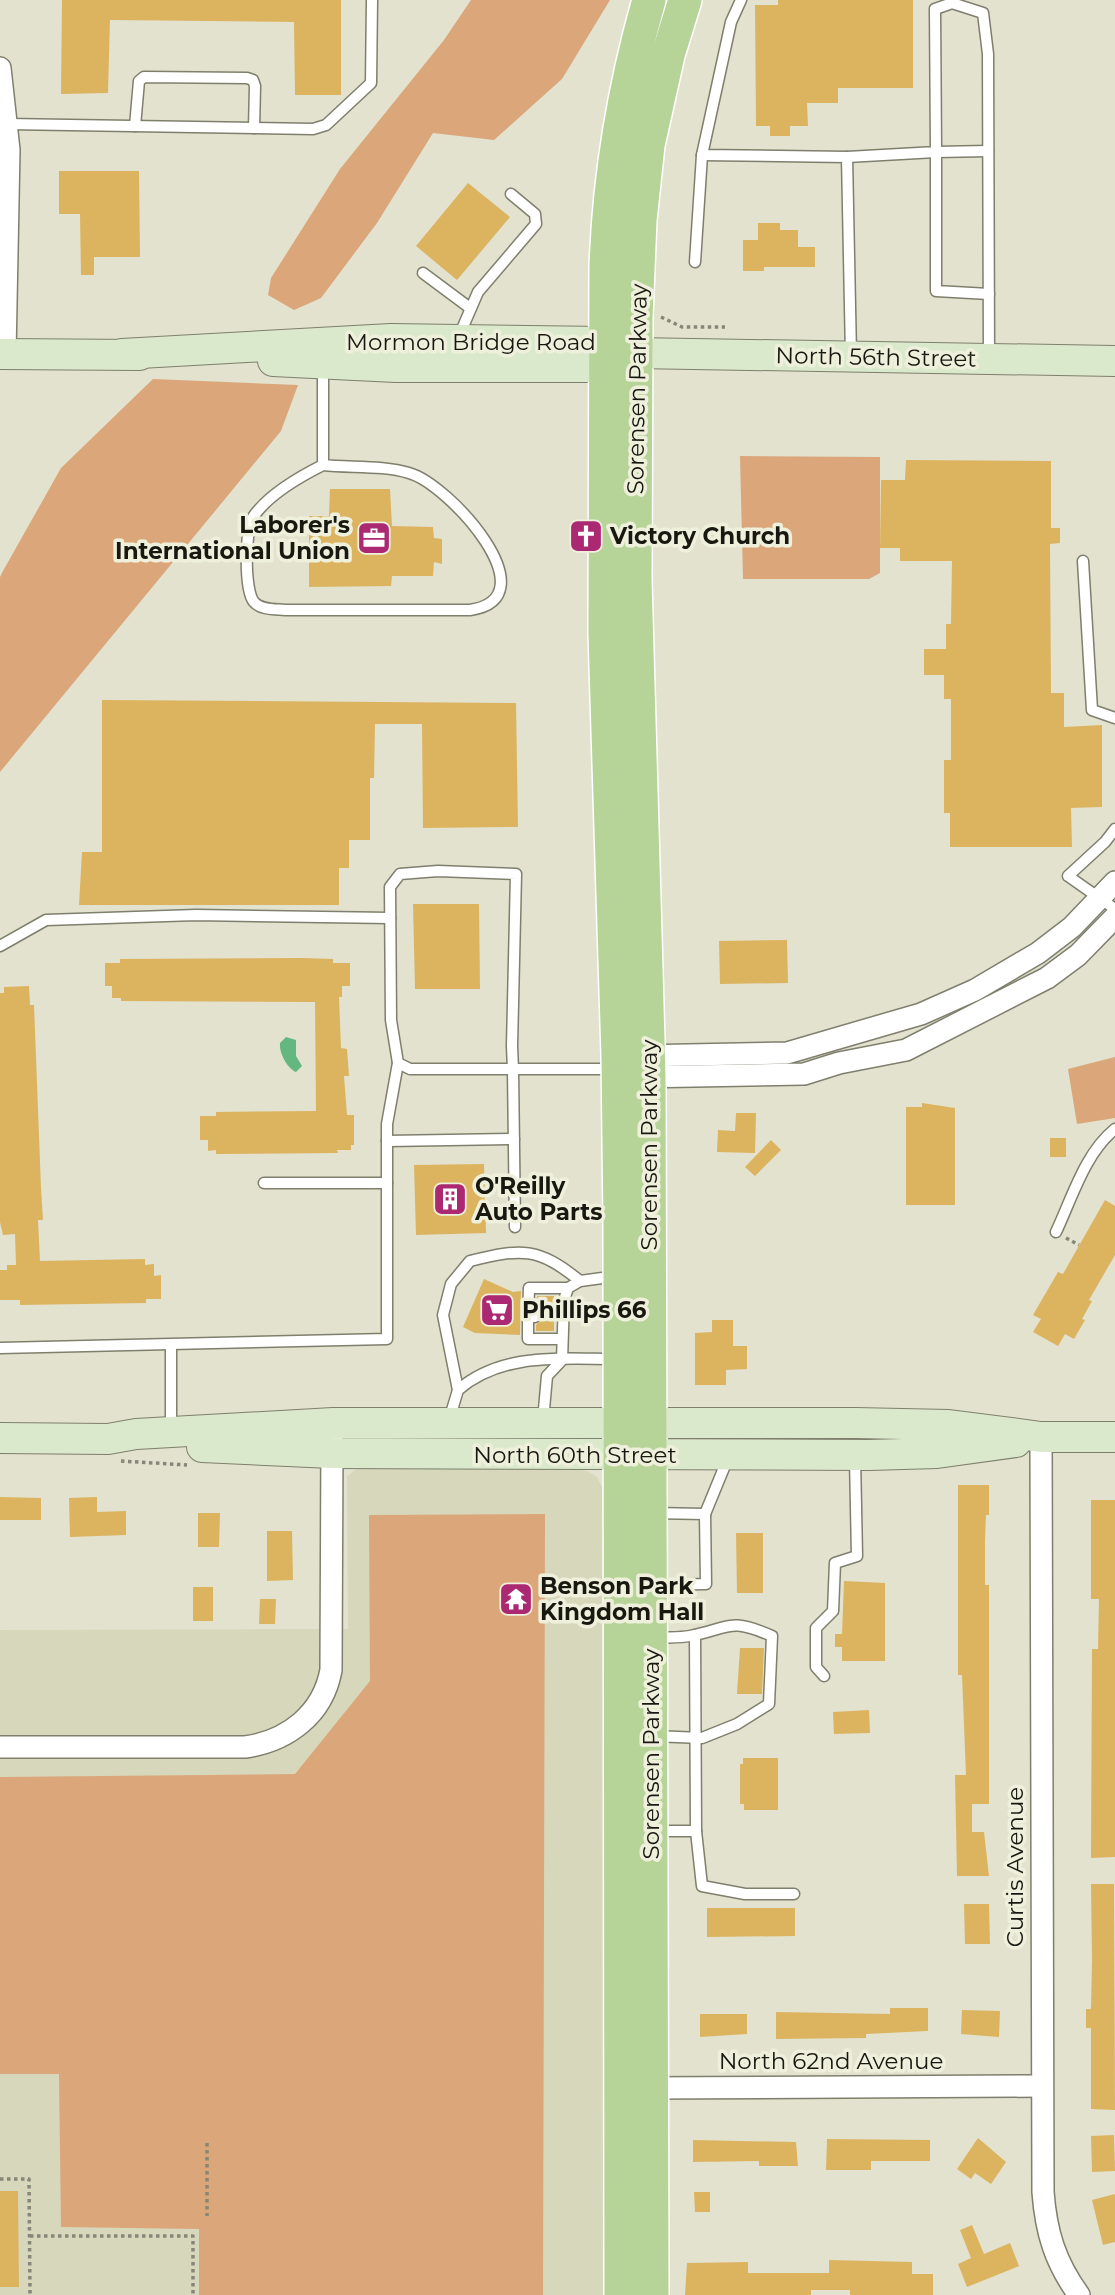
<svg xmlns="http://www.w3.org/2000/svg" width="1115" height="2295" font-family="Montserrat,sans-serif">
<rect width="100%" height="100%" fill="#e2e2cf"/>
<path fill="#d7d7bc" d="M358,1468h204l25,3 10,6 5,10 3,808h-605v-665l348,-1 -1,-153z"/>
<g fill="#dba67a">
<path d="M471,0h139l-48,79 -68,61 -61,-7 -56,90 -56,75 -27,12 -26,-15 3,-17 69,-109 104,-129z"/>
<path d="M153,379l145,6 -17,46 -281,341v-195l3,-6 58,-103z"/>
<path d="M740,456l140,1v116l-11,6h-126z"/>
<path d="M1115,1057v61l-38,6 -9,-55z"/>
<path d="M545,1514l-2,781h-344v-66l-138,-2 -2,-153h-59v-297l295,-3 75,-93 -1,-166z"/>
</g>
<path fill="#65b782" d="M286,1037l10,3v16l6,10 -6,6c-9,-4 -17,-19 -16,-29z"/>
<g fill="#dcb460">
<path d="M62,0h279v95h-46l-1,-73 -184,-2 -2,73 -47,1z"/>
<path d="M778,0h135v88h-75v15h-31l1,23h-18v10h-20v-10h-14l-1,-121h23z"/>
<path d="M59,171h80l1,86h-46v18h-13l-1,-61h-21z"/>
<path d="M468,183l42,34 -53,63 -41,-34z"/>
<path d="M758,223h22v7h18v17h17v20h-51v4h-21v-31h15z"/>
<path d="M906,460l145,1v67h9v15l-10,1 1,149h13v34l38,-2v82l-31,1 1,39h-122v-34h-6v-53h7v-61h-7v-24h-20v-26h22v-25h5l1,-63h-52v-13h-20l1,-68h24z"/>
<path d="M330,489h60l2,37 41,1 1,11 8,1v25l-8,-2 -1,14h-41l-1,10 -82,1v-71h20z"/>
<path d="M102,700l414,3 2,124 -95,1 -1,-104h-47l-1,54h-4v62h-21v28h-10v37h-260l3,-53h20z"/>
<path d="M413,904h66l1,85h-65z"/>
<path d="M787,940l1,43 -68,1 -1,-43z"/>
<path d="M302,958l31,1v4h17v23h-8v11h-3l2,51 6,1 2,27h-5l3,39h7v30h-3v5h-14l1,3 -122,1v-4l-8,1v-11h-8v-24h16v-4l100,-1 -1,-109 -194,-1v-3h-9v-12h-7v-23h15v-4z"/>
<path d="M29,986l1,19h4l7,183 2,32h-5l2,41 105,-2v6l9,-1v12l7,-1v24h-15v4l-126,2v-5h-20v-30h7v-5h9l-1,-31 -12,1 -3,-13v-229h4v-6z"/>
<path d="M922,1103l33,5v97h-49v-98h16z"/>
<path d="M736,1113h20l-1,40 -38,-1 1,-22 17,1z"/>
<rect x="1050" y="1138" width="16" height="19"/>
<path d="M771,1140l10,10 -26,26 -10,-9z"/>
<path d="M484,1164l2,69 -70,2 -2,-70z"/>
<path d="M1105,1200l10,6v49l-26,45 3,1 -10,18 3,1 -11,19 -9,-5 -7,12 -25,-14 8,-13 -8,-4 25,-43 5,2z"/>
<path d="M484,1279l29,13 8,-1 -1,44 -45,-2 -12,-6z"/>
<path d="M537,1296h17v35h-18v-6l7,-7 -7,-9z"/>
<path d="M712,1320h21v26h14v23l-21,1v15h-31v-52l17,-1z"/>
<path d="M958,1485h31v30h-3l-1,25v45h4v219h-17v28h12l5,44h-32l-2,-101h11l-4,-100h-4z"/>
<path d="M0,1497l41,1v22h-41z"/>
<path d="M97,1497v15l29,-1v24l-56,2 -1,-39z"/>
<path d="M1091,1500h24v357l-24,1 1,-209h6l1,-50h-8z"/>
<path d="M198,1513h22l-1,34h-21z"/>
<path d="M267,1531h25l1,49 -26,1z"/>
<path d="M736,1533h27v60h-26z"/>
<path d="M844,1581l41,2v78h-43v-14h-7v-13h7z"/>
<rect x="193" y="1587" width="20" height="34"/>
<path d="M260,1599h16l-1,25h-16z"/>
<path d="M740,1648h24l-2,46h-25z"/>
<path d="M869,1710l1,23 -36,1 -1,-22z"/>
<path d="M743,1758h35v52h-34v-6h-4v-40h3z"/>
<path d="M1091,1884h23l1,226 -24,-1v-81h-5v-19h5l1,-48z"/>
<path d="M964,1904h25l1,40h-25z"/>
<path d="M707,1908h88v28l-88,1z"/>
<path d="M890,2008h38v23l-62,3v4l-90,1v-27l114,2z"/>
<path d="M962,2010l38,1 -1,26 -38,-3z"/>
<path d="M700,2014h47v20l-47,3z"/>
<path d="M1114,2135l1,36 -23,1 -1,-36z"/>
<path d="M978,2138l28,24 -15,22 -16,-11 -4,6 -14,-10z"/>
<path d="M827,2139l103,1v21h-59v9h-45z"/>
<path d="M693,2140l103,2 2,24h-39v-5l-66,1z"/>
<path d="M0,2191h18l1,96h-19z"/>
<path d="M694,2192h16v20h-15z"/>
<path d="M1115,2194v48l-12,3 -11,-45z"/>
<path d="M972,2225l12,29 26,-11 9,23 -52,21 -9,-23 13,-6 -11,-28z"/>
<path d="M829,2260l83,2v12h21v21h-83v-5h-39v5h-126l2,-32 61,-1v11h81z"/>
</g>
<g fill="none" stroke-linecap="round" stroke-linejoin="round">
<g stroke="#7f7f6d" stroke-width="13">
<g id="lane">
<path d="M741,0l-10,22 -29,133 145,2 4,199"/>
<path d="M7,124l306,5 13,-4 45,-42 1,-83"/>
<path d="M135,126l4,-45 5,-4 103,1 6,2 2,6 -1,42"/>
<path d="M988,151l-52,1v139l53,3"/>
<path d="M847,157l89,-5 -1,-143 17,-6 31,10 5,41 1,301"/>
<path d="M695,262l7,-107"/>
<path d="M423,273l47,35"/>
<path d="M459,336l19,-44 58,-68 -1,-10 -24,-20"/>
<path d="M323,366v99c-24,12 -55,30 -70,52 -8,13 -9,73 1,85 7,8 21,7 31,8h185c82,-12 -21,-126 -61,-137 -26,-8 -59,-5 -86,-8"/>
<path d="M1083,561l9,149 23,8"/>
<path d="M1115,829l-10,13 -37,34 47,33"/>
<path d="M0,946l46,-26 150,-5 194,3"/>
<path d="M387,1141l127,-2"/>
<path d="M264,1183h123"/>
<path d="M515,1227l-2,-157 -1,-24 4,-172 -78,-3 -38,3 -10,13 1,133 7,43 12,6h205"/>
<path d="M1056,1232c16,-34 29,-79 59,-103"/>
<path d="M528,1317v22h34"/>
<path d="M535,1317h-7l1,-29h39"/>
<path d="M171,1345v84"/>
<path d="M0,1348l387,-9v-215l11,-61"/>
<path d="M458,1390l-15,-75 8,-31 19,-23c52,-13 68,-14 110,20"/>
<path d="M449,1420l9,-30c44,-38 103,-31 158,-31"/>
<path d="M543,1420l4,-44 15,-16 2,-60 4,-12 12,-7 37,-5"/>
<path d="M652,1513l53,1 1,70 -53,1"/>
<path d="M705,1514l23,-56"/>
<path d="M824,1676l-8,-9v-39l17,-17 2,-48 22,-7 -2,-98"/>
<path d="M653,1736l49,2 35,-14 32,-20 3,-68c-43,-19 -42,-8 -82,0 -11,2 -23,1 -34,2"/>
<path d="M654,1831h42l-1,-196"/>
<path d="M696,1831l6,55 43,8h49"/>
</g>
</g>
<g stroke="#7f7f6d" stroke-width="24">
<g id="street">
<path d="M0,68l9,82 -4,204"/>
<path d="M638,1056l149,-3 134,-39 54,-24 63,-37 34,-26 43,-45"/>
<path d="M638,1077l166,-3 35,-11 67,-13 141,-72 31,-23 37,-38"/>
<path d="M1041,1437l2,755c3,40 12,70 36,103"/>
<path d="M0,1747h245c43,-6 78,-33 86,-77l1,-231"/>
<path d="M641,2088l400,-2"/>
</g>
</g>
<g stroke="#7f7f6d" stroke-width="32">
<g id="secondary">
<path d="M0,354l139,1"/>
<path d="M122,354l269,-15 214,3 31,11 479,8"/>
<path d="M273,361l123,6h210l21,-9"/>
<path d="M0,1438l108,1 28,-5 197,-11h523l93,2 92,12h74"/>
<path d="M202,1447l130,6 537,2 68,-2 79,-11"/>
</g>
</g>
<g stroke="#fff" stroke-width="36">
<g id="primary">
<path d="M621,2295l-1,-1071 -2,-168 -13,-423 1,-365c3,-92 18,-180 43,-268"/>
<path d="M652,2295l-3,-1218 -14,-497 1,-263 4,-97 8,-75 20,-90 17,-55"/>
</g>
</g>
<g stroke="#868679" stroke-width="3.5" stroke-dasharray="3.5 3.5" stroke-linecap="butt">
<path d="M661,317l21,10h43"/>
<path d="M1066,1238l13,7"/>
<path d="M121,1461l66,4"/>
<path d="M207,2143v73"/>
<path d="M0,2179h29l1,116"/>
<path d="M30,2236h163v59"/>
</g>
<use href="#lane" stroke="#fff" stroke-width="10"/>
<use href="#street" stroke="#fff" stroke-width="21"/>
<use href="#secondary" stroke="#dae9cc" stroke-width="30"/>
<use href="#primary" stroke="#b6d398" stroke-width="33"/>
</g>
<defs>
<g id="church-square" transform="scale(1.75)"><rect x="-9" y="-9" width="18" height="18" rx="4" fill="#ab2872" stroke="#eff0dc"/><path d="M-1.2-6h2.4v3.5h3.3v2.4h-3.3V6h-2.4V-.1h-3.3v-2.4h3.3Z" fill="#fff"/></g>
<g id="office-square" transform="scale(1.75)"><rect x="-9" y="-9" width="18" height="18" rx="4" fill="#ab2872" stroke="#eff0dc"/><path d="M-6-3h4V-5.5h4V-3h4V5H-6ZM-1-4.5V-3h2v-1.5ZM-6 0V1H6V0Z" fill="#fff"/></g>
<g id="building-square" transform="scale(1.75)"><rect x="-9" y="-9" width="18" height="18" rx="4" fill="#ab2872" stroke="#eff0dc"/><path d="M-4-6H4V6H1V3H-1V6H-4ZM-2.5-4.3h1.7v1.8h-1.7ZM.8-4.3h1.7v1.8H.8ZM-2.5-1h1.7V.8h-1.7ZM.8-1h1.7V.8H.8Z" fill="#fff"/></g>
<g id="supermarket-square" transform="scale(1.75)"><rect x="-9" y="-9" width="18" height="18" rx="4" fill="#ab2872" stroke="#eff0dc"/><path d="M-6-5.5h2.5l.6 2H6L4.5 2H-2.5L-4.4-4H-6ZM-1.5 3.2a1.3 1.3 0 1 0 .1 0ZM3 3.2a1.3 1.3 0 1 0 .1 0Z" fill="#fff"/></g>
<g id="temple-square" transform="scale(1.75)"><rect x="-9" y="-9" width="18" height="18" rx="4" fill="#ab2872" stroke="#eff0dc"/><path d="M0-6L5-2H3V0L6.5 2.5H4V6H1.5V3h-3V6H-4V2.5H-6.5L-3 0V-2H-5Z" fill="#fff"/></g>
</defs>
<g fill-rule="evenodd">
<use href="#church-square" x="586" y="536"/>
<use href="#office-square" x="374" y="538"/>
<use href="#building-square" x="450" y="1199"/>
<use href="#supermarket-square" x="497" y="1310"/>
<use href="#temple-square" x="516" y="1599"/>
</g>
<g text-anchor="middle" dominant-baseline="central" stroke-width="7" stroke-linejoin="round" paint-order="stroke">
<g font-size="23" fill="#181811" stroke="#eff0dc">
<text x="471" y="342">Mormon Bridge Road</text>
<text transform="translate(876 357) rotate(1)">North 56th Street</text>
<text transform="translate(637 389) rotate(-89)">Sorensen Parkway</text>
<text transform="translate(649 1145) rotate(-90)">Sorensen Parkway</text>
<text x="575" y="1455">North 60th Street</text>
<text transform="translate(651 1754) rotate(-90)">Sorensen Parkway</text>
<text transform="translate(1015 1867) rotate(-90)">Curtis Avenue</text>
<text x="831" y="2061">North 62nd Avenue</text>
</g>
<g font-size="23" font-weight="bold" fill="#181811" stroke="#eff0dc" text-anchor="start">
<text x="350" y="525" text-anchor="end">Laborer's<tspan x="350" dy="26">International Union</tspan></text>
<text x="610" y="536">Victory Church</text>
<text x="475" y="1186">O'Reilly<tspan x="475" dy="26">Auto Parts</tspan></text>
<text x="522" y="1310">Phillips 66</text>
<text x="540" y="1586">Benson Park<tspan x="540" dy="26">Kingdom Hall</tspan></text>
</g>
</g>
</svg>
